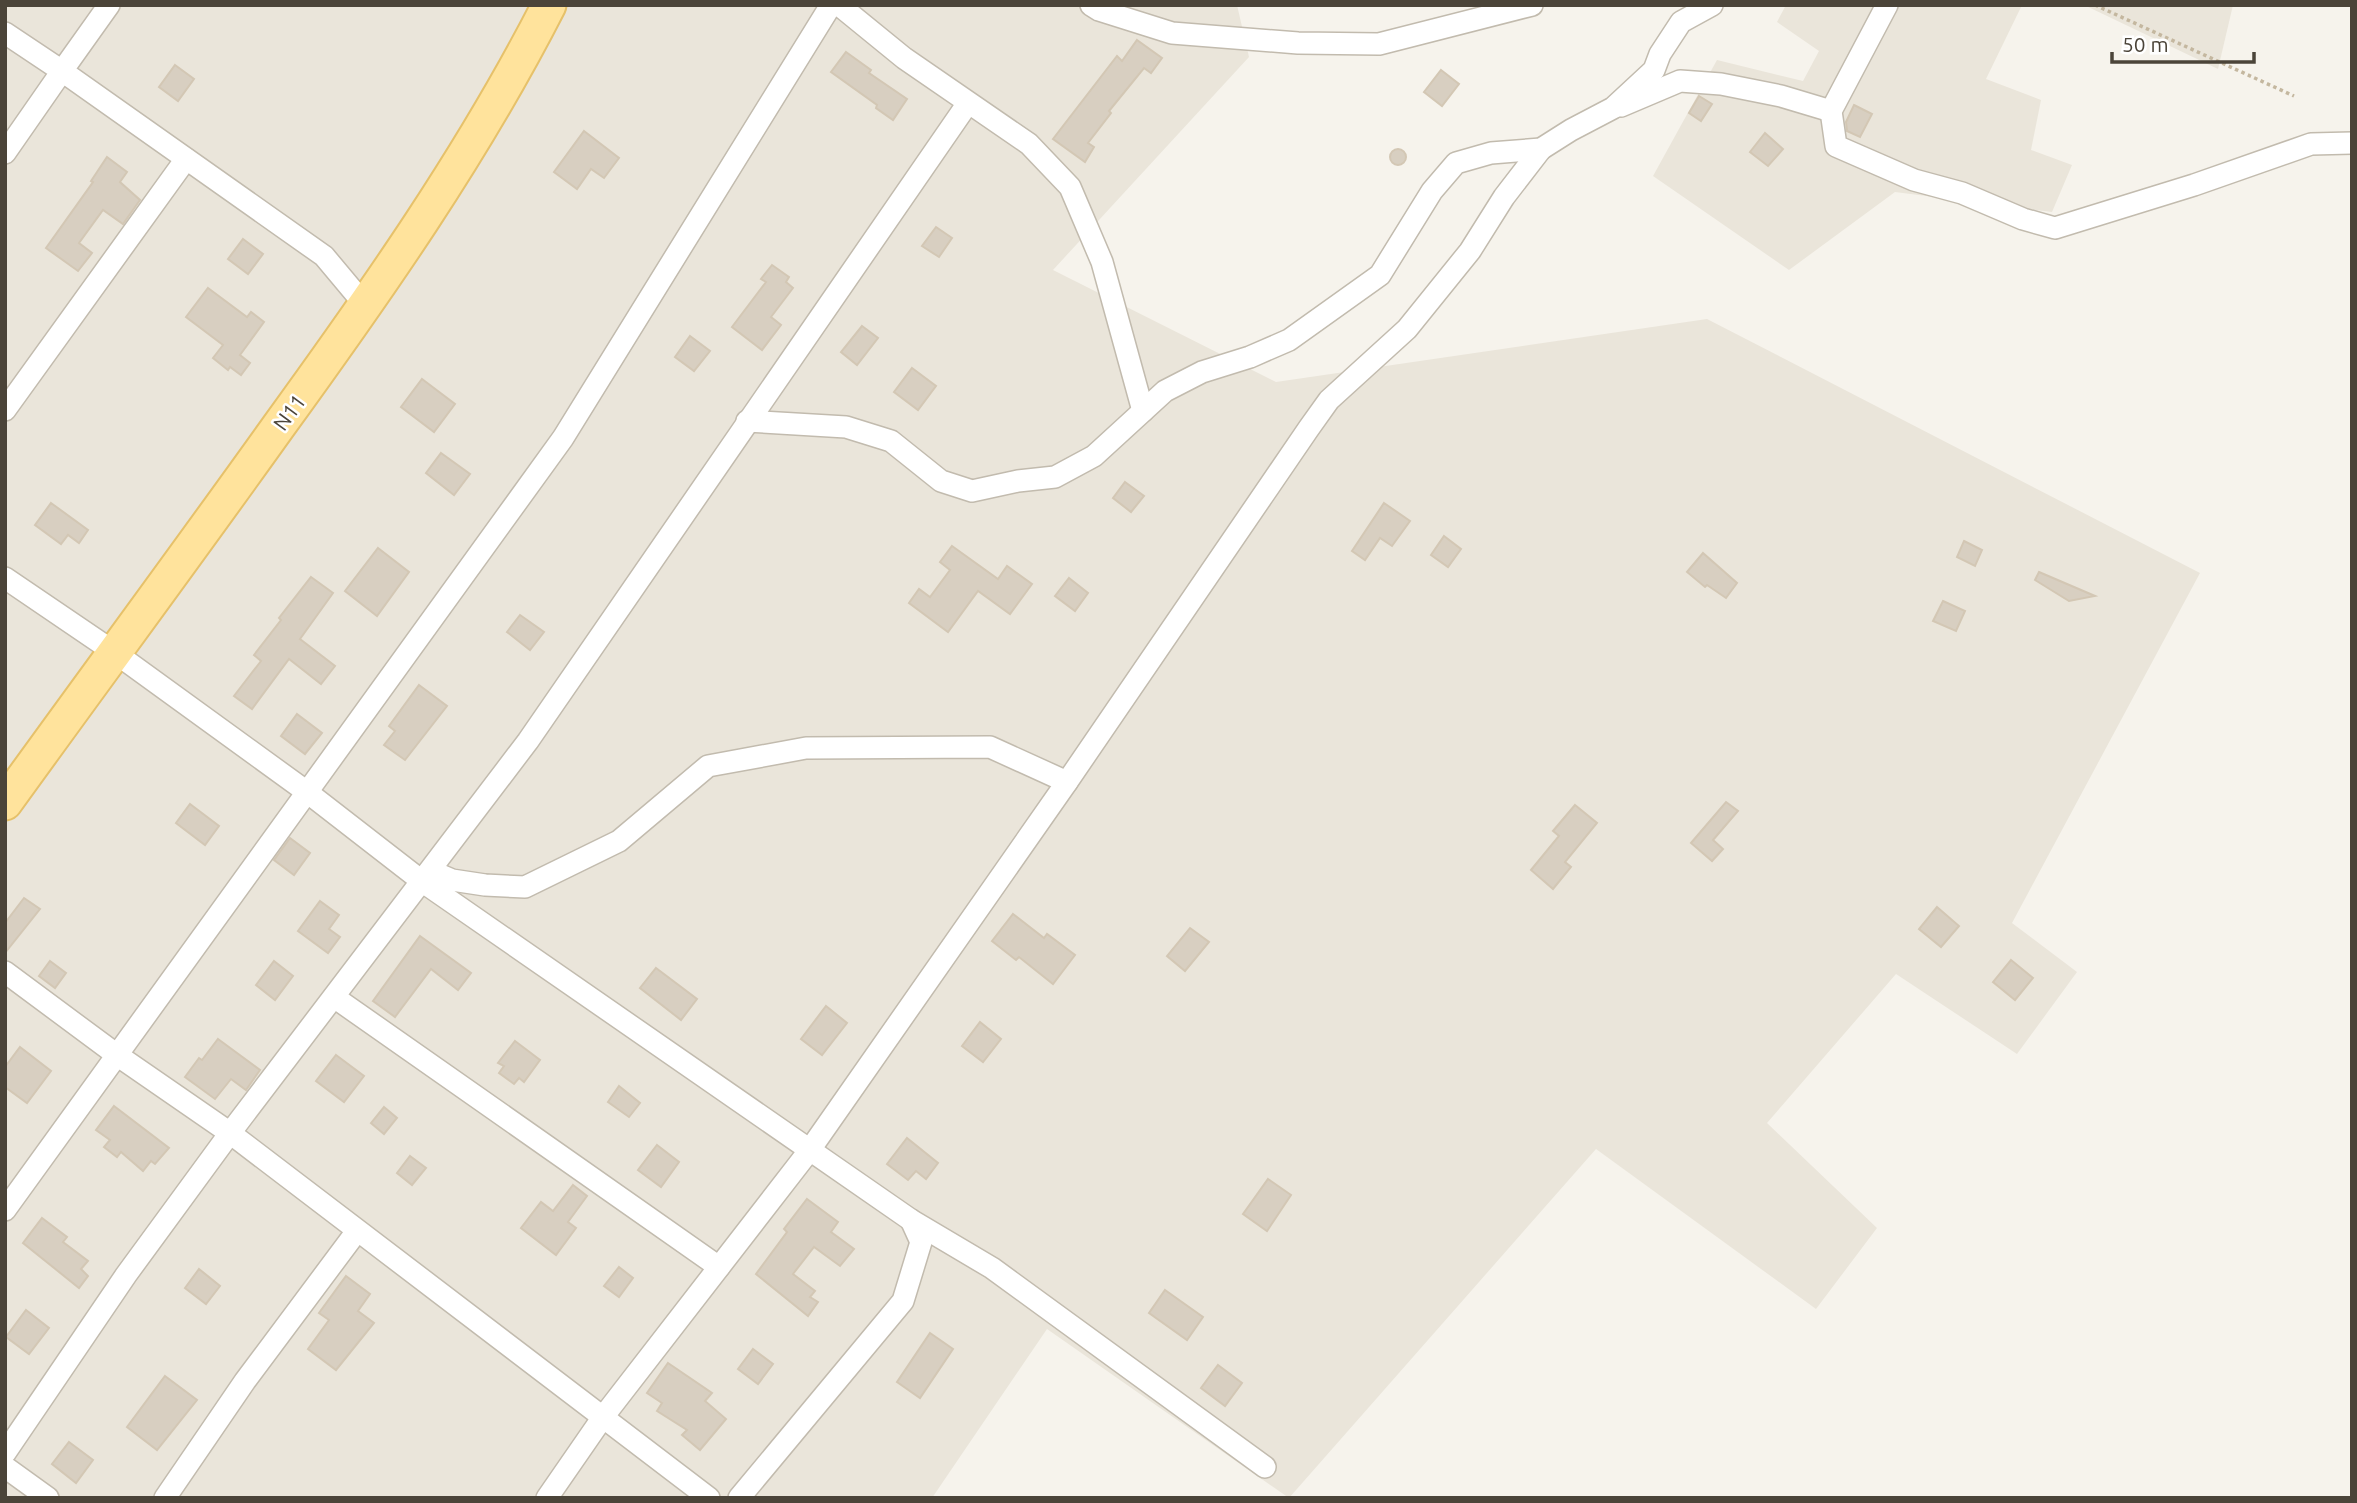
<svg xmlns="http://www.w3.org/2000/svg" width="2357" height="1503" font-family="Ubuntu,sans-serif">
<rect width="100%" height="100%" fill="#f6f3ec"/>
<g fill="#eae5da">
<path d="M5,5h1232l12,52 -196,213 223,112 431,-63 493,254 -188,350 65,49 -60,82 -121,-80 -129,149 110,105 -61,81 -220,-160 -307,349 -242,-169 -115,169h-927z"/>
<path d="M1786,5h236l-36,74 55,21 -10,50 41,15 -20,47 -157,-20 -106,78 -136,-94 64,-116 86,21 16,-30 -42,-29z"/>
<path d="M2084,5h149l-15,64z"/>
</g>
<g fill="#d8cfc1" stroke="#d3c7b4" stroke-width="2">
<path d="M1137,40l25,18 -11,15 -7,-5 -35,43 2,2 -23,30 6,4 -9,15 -32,-23 64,-83 5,5z"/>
<path d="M846,52l25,18 -2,3 38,26 -14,21 -17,-12 1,-3 -46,-33z"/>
<path d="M175,65l19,14 -16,22 -19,-14z"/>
<path d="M1441,70l18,14 -17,22 -18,-14z"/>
<path d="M1699,96l13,8 -11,17 -12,-8z"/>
<path d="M1854,105l18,9 -12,23 -13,-6 -1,-9z"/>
<path d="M584,131l35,27 -15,20 -13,-9 -14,20 -23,-17z"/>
<path d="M1765,133l18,16 -15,17 -18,-14z"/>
<circle cx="1398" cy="157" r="8"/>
<path d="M107,157l20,15 -7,10 20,18 -17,24 -20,-14 -24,33 13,10 -14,18 -32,-23 47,-66 -2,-1z"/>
<path d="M936,227l16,11 -13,19 -17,-11z"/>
<path d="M243,239l20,15 -15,20 -20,-15z"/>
<path d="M772,265l17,12 -3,5 7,6 -22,29 10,8 -19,25 -30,-23 34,-45 -5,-3z"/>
<path d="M208,288l39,29 4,-5 13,10 -24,33 10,8 -9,12 -11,-8 -2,3 -15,-12 10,-13 -37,-28z"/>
<path d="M862,326l16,12 -21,27 -16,-13z"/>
<path d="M690,336l20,15 -16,20 -19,-14z"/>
<path d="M912,368l24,18 -18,24 -24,-18z"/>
<path d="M422,379l33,25 -21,28 -33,-25z"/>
<path d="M441,453l29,21 -16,21 -28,-22z"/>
<path d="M1125,482l19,14 -13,16 -18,-14z"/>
<path d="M51,503l37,27 -9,13 -11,-8 -7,9 -26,-19z"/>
<path d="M1384,503l26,18 -18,25 -12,-8 -15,22 -13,-9z"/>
<path d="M1444,536l17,13 -13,18 -17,-12z"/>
<path d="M1964,541l18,9 -7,16 -18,-9z"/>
<path d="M952,546l46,33 9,-13 25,18 -22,30 -32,-23 -30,41 -39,-29 10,-14 11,8 20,-27 -10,-8z"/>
<path d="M378,548l31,24 -32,44 -32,-25z"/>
<path d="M1703,553l34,30 -11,15 -19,-13 -2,2 -18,-15z"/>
<path d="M2039,572l56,24 -26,5 -34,-21z"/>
<path d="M311,577l22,16 -33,46 35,27 -14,18 -32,-25 -37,50 -18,-13 27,-35 -7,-6 27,-35 -2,-2z"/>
<path d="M1069,578l19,15 -13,18 -20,-15z"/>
<path d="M1943,601l22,10 -9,20 -23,-10z"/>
<path d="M520,615l24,17 -14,18 -23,-18z"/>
<path d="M419,685l28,21 -42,54 -21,-15 11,-14 -6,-5z"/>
<path d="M297,714l25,19 -17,21 -24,-18z"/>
<path d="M1726,802l12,9 -25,29 10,9 -11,12 -21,-18z"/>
<path d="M190,804l29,22 -14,19 -29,-22z"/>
<path d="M1575,805l22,18 -32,39 6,5 -18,22 -22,-19 28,-34 -6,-5z"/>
<path d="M290,838l20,15 -16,22 -20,-15z"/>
<path d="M24,898l16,11 -35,44v-30z"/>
<path d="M320,901l19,14 -10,14 11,8 -12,16 -30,-22z"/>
<path d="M1937,907l22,19 -18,21 -22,-18z"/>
<path d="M1013,914l31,24 3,-4 28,21 -22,29 -34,-27 -3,3 -24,-19z"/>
<path d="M1190,928l19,14 -24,29 -18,-15z"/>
<path d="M420,936l51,37 -13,17 -27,-21 -36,48 -22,-16z"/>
<path d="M2011,960l22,18 -18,22 -22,-18z"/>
<path d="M50,961l16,12 -11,15 -16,-12z"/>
<path d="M274,961l19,15 -18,24 -19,-15z"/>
<path d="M656,968l41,31 -16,21 -41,-32z"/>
<path d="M826,1006l21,17 -25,32 -21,-16z"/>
<path d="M980,1022l21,17 -18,23 -21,-16z"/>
<path d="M218,1039l42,31 -14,20 -15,-11 -16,20 -30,-22 14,-19 3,2z"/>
<path d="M515,1041l25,19 -16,22 -5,-4 -5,6 -15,-11 5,-7 -6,-3z"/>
<path d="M20,1047l31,24 -24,32 -22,-16v-20z"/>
<path d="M336,1055l28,21 -20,26 -28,-21z"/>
<path d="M619,1086l21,17 -11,14 -21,-15z"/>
<path d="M114,1106l55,42 -14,16 -4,-3 -8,10 -22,-19 -4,5 -13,-10 6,-7 -14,-10z"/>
<path d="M384,1107l13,11 -13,16 -13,-11z"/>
<path d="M907,1138l31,25 -12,16 -10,-8 -8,9 -21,-16z"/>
<path d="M657,1145l22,17 -18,25 -23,-17z"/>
<path d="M410,1156l16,12 -14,17 -15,-12z"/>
<path d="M1268,1179l23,16 -24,36 -24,-17z"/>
<path d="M573,1185l14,11 -19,26 8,6 -20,27 -35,-27 20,-26 12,9z"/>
<path d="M807,1199l31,23 -7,10 23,17 -14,17 -26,-19 -21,27 22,17 -5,6 8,5 -10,14 -52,-42 31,-42 -3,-3z"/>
<path d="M42,1218l25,19 -4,5 25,19 -7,8 7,7 -9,12 -56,-45z"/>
<path d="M619,1267l14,11 -14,19 -15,-11z"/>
<path d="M199,1269l21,17 -14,18 -21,-16z"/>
<path d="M346,1276l24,18 -12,17 16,12 -38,47 -28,-21 21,-29 -10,-7z"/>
<path d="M1165,1290l38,27 -16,23 -38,-27z"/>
<path d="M26,1310l23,18 -20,26 -23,-17z"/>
<path d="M930,1333l23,16 -33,49 -23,-16z"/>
<path d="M753,1349l20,15 -15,20 -20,-15z"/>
<path d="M668,1363l44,30 -7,8 21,18 -26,31 -18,-15 5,-5 -30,-19 5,-8 -15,-10z"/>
<path d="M1218,1365l24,18 -17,23 -24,-18z"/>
<path d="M165,1376l32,24 -40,50 -30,-23z"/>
<path d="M69,1442l24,18 -17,23 -24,-19z"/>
</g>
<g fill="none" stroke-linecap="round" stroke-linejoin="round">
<g stroke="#c2bbae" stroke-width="24">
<g id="minor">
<path d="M109,5l-47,66 262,185 41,49"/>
<path d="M839,5l65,53 125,86 41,43 32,75 41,149"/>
<path d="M1091,5l8,5 73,23 126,10 81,1 153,-39"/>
<path d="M1887,5l-56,106 5,35 78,34 48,13 61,26 32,9 139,-43 117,-41 41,-1"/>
<path d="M5,33l57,38 -57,82"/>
<path d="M1621,106l59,-25 41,3 60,12 50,15"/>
<path d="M5,410l181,-251"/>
<path d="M747,421l99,6 45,14 50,40 31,10 46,-10 37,-4 39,-21 71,-65 37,-19 48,-15 39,-17 91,-65 52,-84 24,-28 35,-10 50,-4 30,-19 42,-22 41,-38 6,-16 21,-32 31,-17"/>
<path d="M5,578l109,74 193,140 116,90 488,338 81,48 273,199"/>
<path d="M431,871l21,9 33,5 40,2 94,-46 89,-75 98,-18 184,-1 77,35"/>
<path d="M5,972l112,83 113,78 479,365"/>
<path d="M334,997l385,270"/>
<path d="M5,1210l558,-772 268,-433"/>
<path d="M5,1453l121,-178 104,-142 298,-392 440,-638"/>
<path d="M5,1467l43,31"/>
<path d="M165,1498l80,-117 112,-150"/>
<path d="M547,1498l56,-81 206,-266 258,-369 242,-354 20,-28 78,-71 63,-78 34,-54 37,-48"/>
<path d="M739,1498l164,-197 18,-59 -10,-22"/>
</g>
</g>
<g stroke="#e6c16a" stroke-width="37">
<path id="primary" d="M5,803c91,-126 183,-250 273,-376 98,-135 195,-273 271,-422"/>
</g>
<path stroke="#c4b79f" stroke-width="3.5" stroke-dasharray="3.5 3.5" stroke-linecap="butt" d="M2095,5l199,91"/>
<use href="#minor" stroke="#fff" stroke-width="21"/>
<use href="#primary" stroke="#ffe39c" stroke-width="33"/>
</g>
<g text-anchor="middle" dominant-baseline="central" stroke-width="5" stroke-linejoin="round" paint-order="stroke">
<g font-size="21" fill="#4b4439" stroke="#fff">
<text transform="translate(289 412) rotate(-54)">N11</text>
</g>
</g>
<rect width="2357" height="1503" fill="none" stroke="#4b4439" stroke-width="14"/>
<path d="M2112 52v10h142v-10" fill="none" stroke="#4b4439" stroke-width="3.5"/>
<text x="2122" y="52" font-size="21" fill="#4b4439" stroke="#ffffff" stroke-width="5" paint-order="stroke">50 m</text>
</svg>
